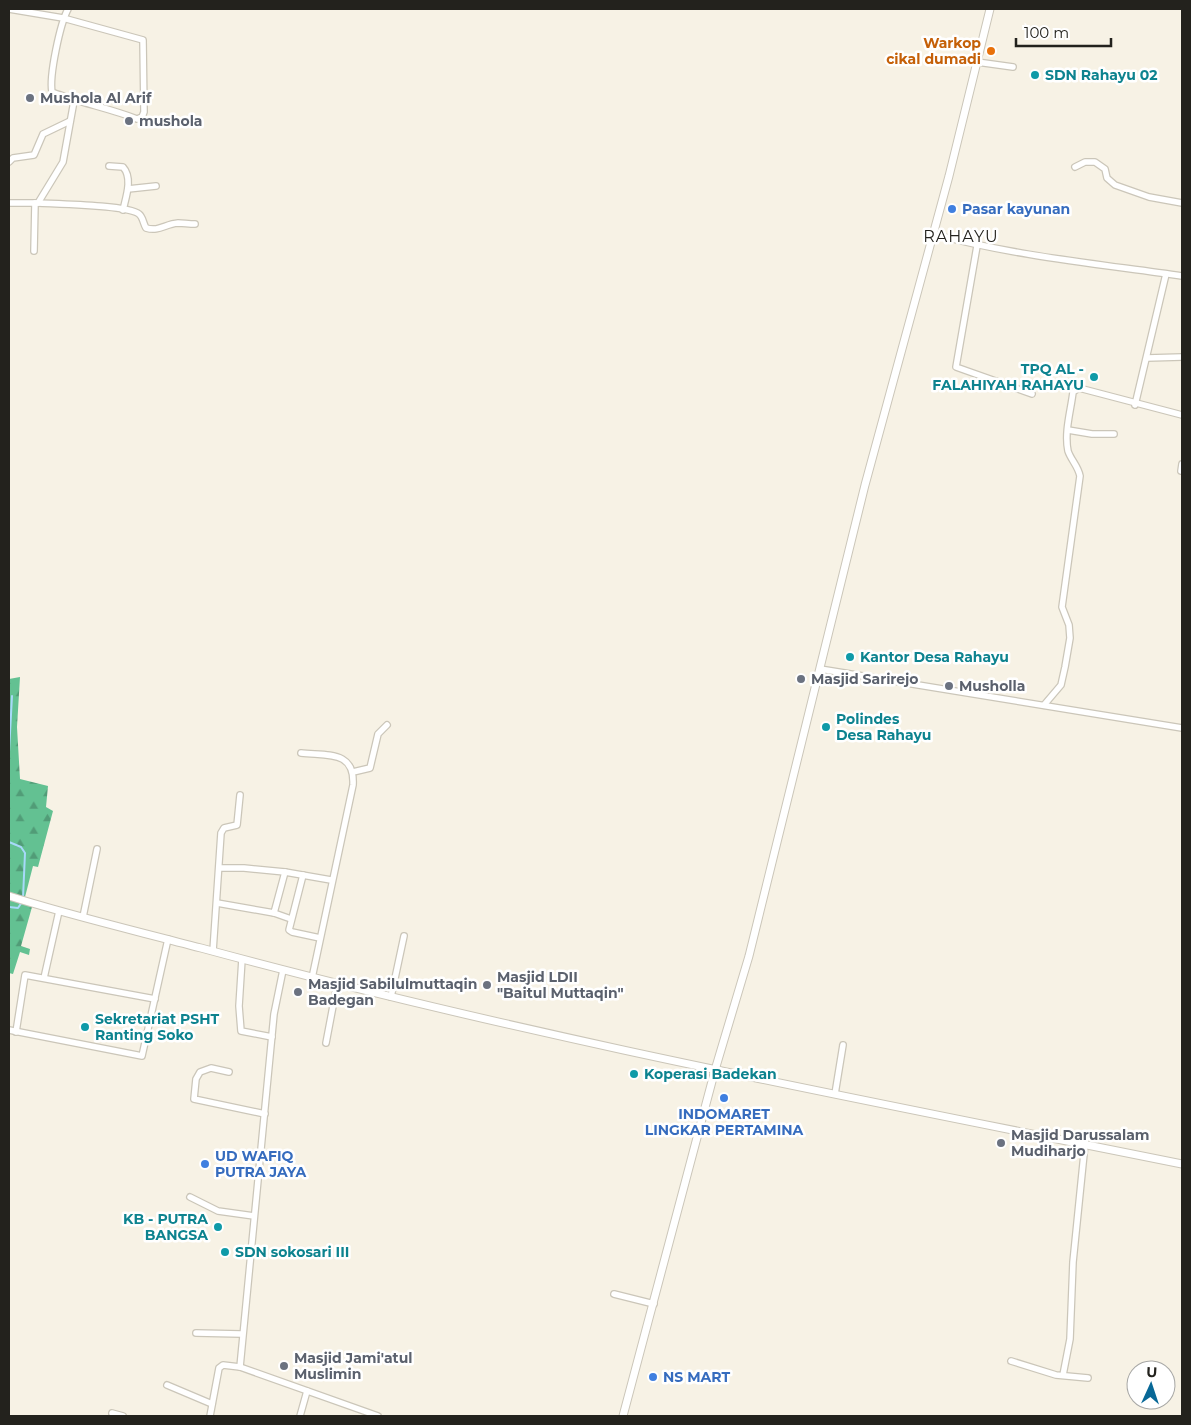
<svg xmlns="http://www.w3.org/2000/svg" width="1191" height="1425" font-family="Montserrat,sans-serif">
<defs>
<pattern id="forest-firs" width="22" height="20" patternUnits="userSpaceOnUse" patternTransform="scale(1.25)"><rect width="22" height="20" fill="#63c192"/><path d="M5 1l3.5 6h-7zM16 11l3.5 6h-7z" fill="#519c77"/></pattern>
</defs>
<rect width="100%" height="100%" fill="#f7f2e5"/>
<g fill="url(#forest-firs)">
<path d="M20,677l-3,50 3,52 28,7 -2,21 7,4 -15,56 -5,-1 -8,31 -16,-5v-213z"/>
<path d="M9,899l23,8 -11,39 9,3 -1,6 -9,-3 -7,22 -4,-1z"/>
</g>
<g fill="none" stroke-linecap="round" stroke-linejoin="round">
<g stroke="#a7d9f9" stroke-width="2">
<path d="M9,752l3,-56"/>
<path d="M9,842l12,5 4,6 -2,45"/>
<path d="M9,907l9,1 4,-6"/>
</g>
<g stroke="#cbc6b9" stroke-width="8">
<g id="minor">
<path d="M9,9l54,9 80,22 1,72 -2,5 -5,2c-28,-11 -57,-16 -85,-27 -3,-16 8,-68 16,-83"/>
<path d="M977,62l36,5"/>
<path d="M9,162l4,-4 21,-3 9,-21 27,-13"/>
<path d="M109,166l14,1c10,11 3,30 0,43"/>
<path d="M1075,167l10,-5h10l10,7 2,9 8,7 34,12 33,6"/>
<path d="M128,189l28,-3"/>
<path d="M9,203h29l25,-41 11,-61"/>
<path d="M38,203c18,1 90,2 101,11 4,3 4,9 7,14 13,4 19,-4 32,-5 5,0 11,1 17,1"/>
<path d="M933,234c82,22 166,30 249,42"/>
<path d="M977,246l-21,121 76,27"/>
<path d="M34,251l1,-48"/>
<path d="M1147,358l35,-1"/>
<path d="M1135,405l31,-131"/>
<path d="M1068,430l24,4h22"/>
<path d="M1181,471l1,-7"/>
<path d="M820,669l362,59"/>
<path d="M1044,705l17,-20 4,-18 5,-29 -1,-13 -7,-18 18,-131c-2,-10 -9,-16 -12,-25 -4,-19 3,-41 5,-59l6,-4 103,27"/>
<path d="M301,753c26,3 54,-3 52,32l-41,193"/>
<path d="M353,772l17,-4 8,-34 9,-9"/>
<path d="M219,868h25l41,4"/>
<path d="M303,875l-14,55 3,2 28,6"/>
<path d="M217,903l57,10 11,-41 46,8"/>
<path d="M274,913l17,6"/>
<path d="M83,917l14,-68"/>
<path d="M213,951l8,-118 3,-5 13,-3 3,-30"/>
<path d="M242,959l-3,47 2,25 31,6"/>
<path d="M44,978l15,-67"/>
<path d="M391,997l13,-61"/>
<path d="M9,1030l133,26 26,-117"/>
<path d="M16,1032l9,-57 130,24"/>
<path d="M326,1043l11,-58"/>
<path d="M229,1072l-18,-4 -11,4 -4,7 -2,20 71,15"/>
<path d="M835,1094l8,-49"/>
<path d="M190,1197l28,14 36,5"/>
<path d="M614,1294l40,10"/>
<path d="M196,1333l45,1"/>
<path d="M1011,1361l45,14 32,3"/>
<path d="M240,1367l34,-353 9,-44"/>
<path d="M1063,1375l7,-36 3,-77 12,-118"/>
<path d="M167,1385l45,19"/>
<path d="M112,1413l11,3"/>
<path d="M210,1416l9,-48 4,-3 17,2 138,49"/>
<path d="M300,1416l7,-25"/>
</g>
</g>
<g stroke="#cbc6b9" stroke-width="9">
<g id="tertiary">
<path d="M9,896c63,20 128,35 192,52 324,88 653,150 981,216"/>
<path d="M623,1416l92,-346 34,-114 116,-471 84,-309 41,-167"/>
</g>
</g>
<use href="#minor" stroke="#fff" stroke-width="5.5"/>
<use href="#tertiary" stroke="#fff" stroke-width="7"/>
</g>
<circle fill="#e8710a" stroke="#fff" stroke-width="2" cx="991" cy="51" r="5"/>
<g fill="#0f9aa8" stroke="#fff" stroke-width="2">
<circle cx="1035" cy="75" r="5"/>
<circle cx="1094" cy="377" r="5"/>
<circle cx="850" cy="657" r="5"/>
<circle cx="826" cy="727" r="5"/>
<circle cx="85" cy="1027" r="5"/>
<circle cx="634" cy="1074" r="5"/>
<circle cx="218" cy="1227" r="5"/>
<circle cx="225" cy="1252" r="5"/>
</g>
<g fill="#6b7280" stroke="#fff" stroke-width="2">
<circle cx="30" cy="98" r="5"/>
<circle cx="129" cy="121" r="5"/>
<circle cx="801" cy="679" r="5"/>
<circle cx="949" cy="686" r="5"/>
<circle cx="487" cy="985" r="5"/>
<circle cx="298" cy="992" r="5"/>
<circle cx="1001" cy="1143" r="5"/>
<circle cx="284" cy="1366" r="5"/>
</g>
<g fill="#3f7fe0" stroke="#fff" stroke-width="2">
<circle cx="952" cy="209" r="5"/>
<circle cx="724" cy="1098" r="5"/>
<circle cx="205" cy="1164" r="5"/>
<circle cx="653" cy="1377" r="5"/>
</g>
<g text-anchor="middle" dominant-baseline="central" stroke-width="5" stroke-linejoin="round" paint-order="stroke">
<g font-size="14" font-weight="bold" fill="#c56008" stroke="#fff" text-anchor="end">
<text x="981" y="43">Warkop<tspan x="981" dy="16">cikal dumadi</tspan></text>
</g>
<g font-size="14" font-weight="bold" fill="#0d838f" stroke="#fff" text-anchor="start">
<text x="1045" y="75">SDN Rahayu 02</text>
<text x="1084" y="369" text-anchor="end">TPQ AL -<tspan x="1084" dy="16">FALAHIYAH RAHAYU</tspan></text>
<text x="860" y="657">Kantor Desa Rahayu</text>
<text x="836" y="719">Polindes<tspan x="836" dy="16">Desa Rahayu</tspan></text>
<text x="95" y="1019">Sekretariat PSHT<tspan x="95" dy="16">Ranting Soko</tspan></text>
<text x="644" y="1074">Koperasi Badekan</text>
<text x="208" y="1219" text-anchor="end">KB - PUTRA<tspan x="208" dy="16">BANGSA</tspan></text>
<text x="235" y="1252">SDN sokosari III</text>
</g>
<g font-size="14" font-weight="bold" fill="#5b616d" stroke="#fff" text-anchor="start">
<text x="40" y="98">Mushola Al Arif</text>
<text x="139" y="121">mushola</text>
<text x="811" y="679">Masjid Sarirejo</text>
<text x="959" y="686">Musholla</text>
<text x="497" y="977">Masjid LDII<tspan x="497" dy="16">"Baitul Muttaqin"</tspan></text>
<text x="308" y="984">Masjid Sabilulmuttaqin<tspan x="308" dy="16">Badegan</tspan></text>
<text x="1011" y="1135">Masjid Darussalam<tspan x="1011" dy="16">Mudiharjo</tspan></text>
<text x="294" y="1358">Masjid Jami'atul<tspan x="294" dy="16">Muslimin</tspan></text>
</g>
<g font-size="14" font-weight="bold" fill="#366cbe" stroke="#fff" text-anchor="start">
<text x="962" y="209">Pasar kayunan</text>
<text x="724" y="1114" text-anchor="middle">INDOMARET<tspan x="724" dy="16">LINGKAR PERTAMINA</tspan></text>
<text x="215" y="1156">UD WAFIQ<tspan x="215" dy="16">PUTRA JAYA</tspan></text>
<text x="663" y="1377">NS MART</text>
</g>
<g font-size="16" letter-spacing="1" fill="#23221d" stroke="#fff">
<text x="961" y="236">RAHAYU</text>
</g>
</g>
<rect width="1191" height="1425" fill="none" stroke="#23221d" stroke-width="20"/>
<g transform="translate(1151 1385) rotate(3)"><circle r="24" fill="#ffffff" stroke="#a7a7a5"/>
<path d="M0-4L9 19L0 12L-9 19Z" fill="#086897"/>
<text y="-8" font-size="14" font-weight="bold" text-anchor="middle" fill="#23221d">U</text>
</g>
<path d="M1016 38v8h95v-8" fill="none" stroke="#23221d" stroke-width="2.5"/>
<text x="1024" y="38" font-size="15" fill="#23221d" stroke="#ffffff" stroke-width="4" paint-order="stroke">100 m</text>
</svg>
